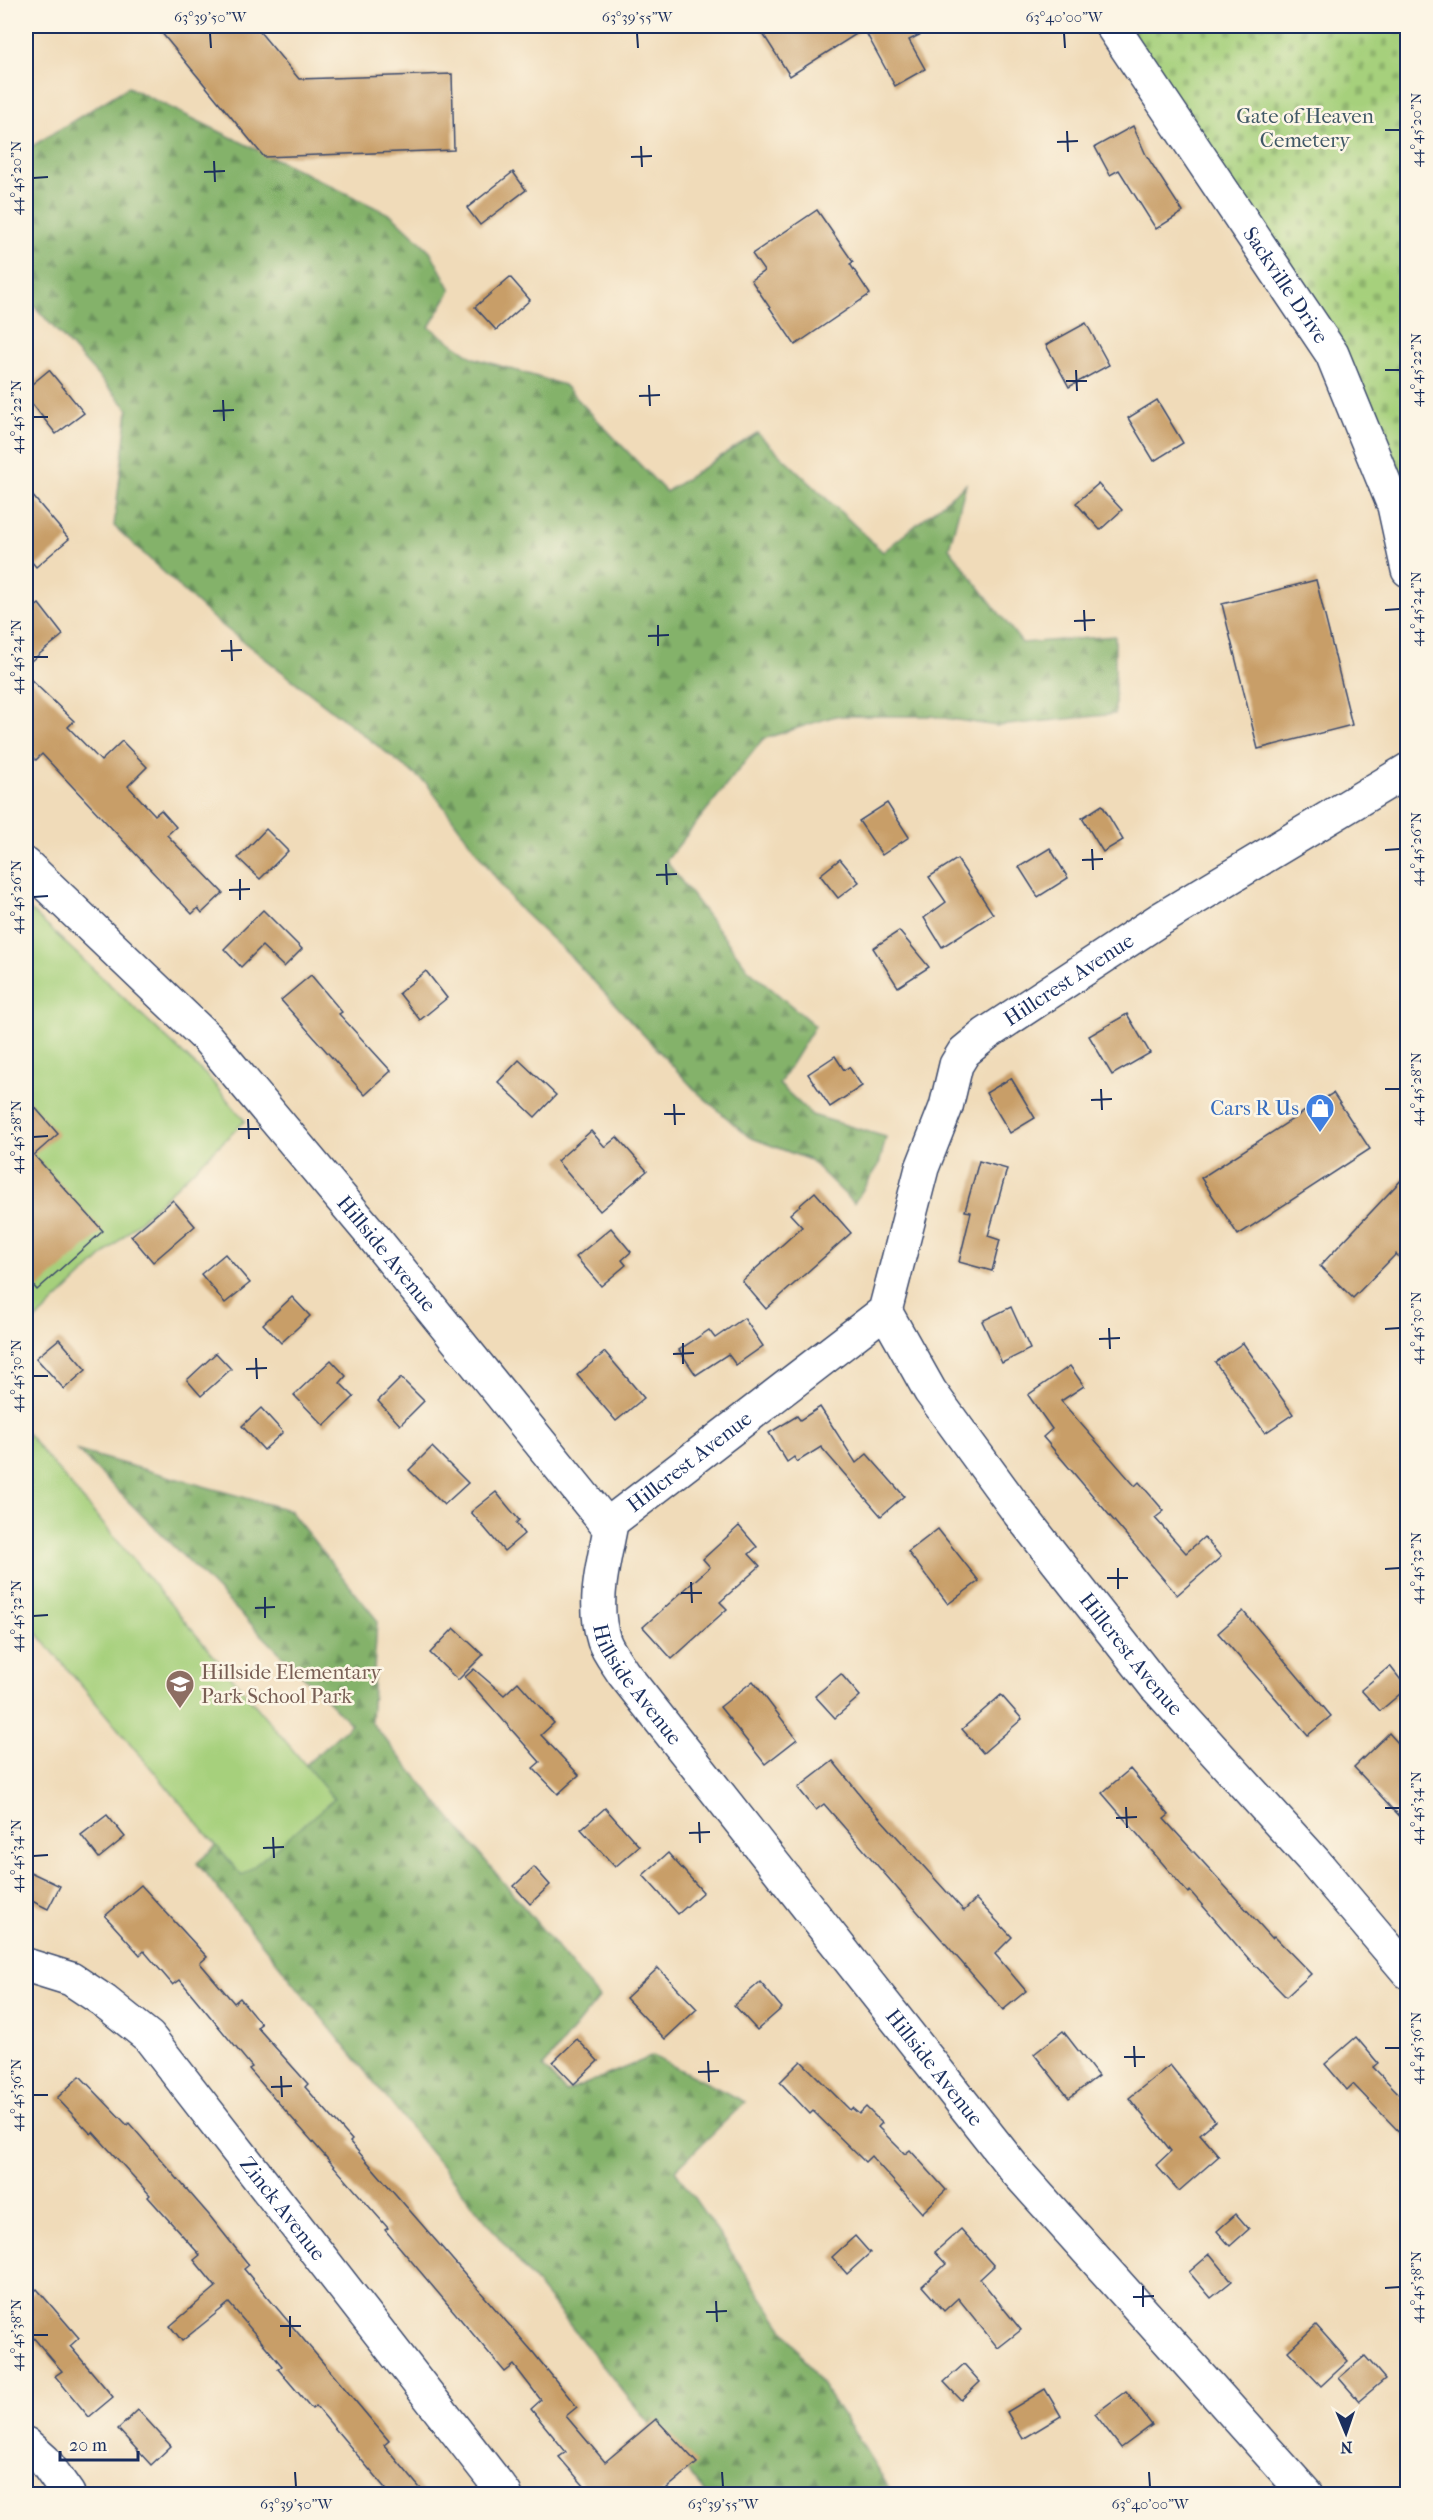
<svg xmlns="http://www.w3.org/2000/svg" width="1433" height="2520" font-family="'IM FELL French Canon',serif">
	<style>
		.forest { fill: url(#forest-firs); stroke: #507064; stroke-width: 1.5 }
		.cemetery { fill: url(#cemetery-stones); stroke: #60806c; stroke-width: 1.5 }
		.park { fill: #a6d07b; stroke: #60806c; stroke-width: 1.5 }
		.building { fill: #c89e68 }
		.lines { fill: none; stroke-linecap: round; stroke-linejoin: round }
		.minor-casing { stroke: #3b496c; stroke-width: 36 }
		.major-casing { stroke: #3b496c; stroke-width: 36 }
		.minor { stroke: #fff; stroke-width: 33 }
		.major { stroke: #fff; stroke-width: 33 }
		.ticks { fill: none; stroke: #1b2f5e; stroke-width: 2 }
		.labels { text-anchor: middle; stroke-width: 5; stroke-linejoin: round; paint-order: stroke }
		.park-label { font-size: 21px; fill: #3e5765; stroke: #fcf5e5 }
		.street-label { font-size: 21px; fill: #1b2f5e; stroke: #fcf5e5 }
		.shop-label { font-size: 21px; fill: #366cbe; stroke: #fcf5e5; text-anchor: end }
		.education-label { font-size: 21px; fill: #785e54; stroke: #fcf5e5; text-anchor: start }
		.neatline { fill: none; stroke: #1b2f5e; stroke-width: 2 }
		.ticks-label { font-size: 15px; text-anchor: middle; fill: #1b2f5e }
	</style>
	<defs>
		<pattern id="forest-firs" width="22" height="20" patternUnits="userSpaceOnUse" patternTransform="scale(1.5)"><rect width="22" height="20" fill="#84b26b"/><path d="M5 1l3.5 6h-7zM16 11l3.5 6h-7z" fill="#6b915b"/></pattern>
		<pattern id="cemetery-stones" width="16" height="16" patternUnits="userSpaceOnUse" patternTransform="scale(1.5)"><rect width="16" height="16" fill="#a6d07b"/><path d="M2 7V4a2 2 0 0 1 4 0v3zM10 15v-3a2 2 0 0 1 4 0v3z" fill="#8eb36d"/></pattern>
	</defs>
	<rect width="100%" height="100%" fill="#fcf5e5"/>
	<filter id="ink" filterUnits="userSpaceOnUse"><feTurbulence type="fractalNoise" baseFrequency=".0167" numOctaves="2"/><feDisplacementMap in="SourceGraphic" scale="12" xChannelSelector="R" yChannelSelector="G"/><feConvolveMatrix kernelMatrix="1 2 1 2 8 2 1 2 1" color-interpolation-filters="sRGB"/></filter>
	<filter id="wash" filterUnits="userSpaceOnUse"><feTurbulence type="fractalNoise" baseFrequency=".008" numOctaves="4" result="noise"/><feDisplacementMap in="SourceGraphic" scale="24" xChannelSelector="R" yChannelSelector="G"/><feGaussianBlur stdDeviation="1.35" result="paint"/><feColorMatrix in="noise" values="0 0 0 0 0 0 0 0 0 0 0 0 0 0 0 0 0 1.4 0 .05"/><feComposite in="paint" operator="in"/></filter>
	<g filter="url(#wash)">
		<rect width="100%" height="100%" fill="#f0dbb9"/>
		<g class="forest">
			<path d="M128 87 393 216 430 251 451 290 429 327 474 358 564 385 666 492 757 433 883 552 966 484 949 548 1022 643 1115 636V714L997 726 931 716H835L763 739 666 861 748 969 815 1026 779 1084 812 1115 886 1137 879 1165 854 1203 810 1160 749 1137 696 1091 571 957 516 905 427 784 214 619 114 526 128 409 26 297V150Z"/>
			<path d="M78 1451 289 1510 377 1620 371 1722 599 1998 543 2067 566 2092 653 2056 745 2102 675 2170 856 2435 893 2494H706L197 1863 351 1724Z"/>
		</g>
		<path class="cemetery" d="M1112 26H1407V570L1332 354Z"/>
		<g class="park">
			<path d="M26 906 209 1078 245 1121 26 1329Z"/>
			<path d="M26 1432 334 1799 242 1876 26 1620Z"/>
		</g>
		<g id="blocks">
			<g class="building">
				<path d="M156 26H255L299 79 452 74 454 150 264 157Z"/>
				<path d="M758 26H938L909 40 925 69 895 86 864 29 790 76Z"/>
				<path d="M1133 126 1146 155 1183 212 1156 229 1119 170 1110 175 1095 147Z"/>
				<path d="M513 172 526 190 480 225 467 208Z"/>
				<path d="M817 210 853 262 850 264 870 294 795 345 751 280 764 271 752 254Z"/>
				<path d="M510 277 530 300 496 330 475 307Z"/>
				<path d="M1086 323 1109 365 1069 387 1046 345Z"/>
				<path d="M49 370 84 413 56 434 26 396V389Z"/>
				<path d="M1157 400 1183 443 1154 461 1128 418Z"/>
				<path d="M1098 484 1122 510 1100 530 1076 503Z"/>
				<path d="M26 488 69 539 36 567 26 555Z"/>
				<path d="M1316 580 1352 725 1258 749 1222 604Z"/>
				<path d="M39 604 63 635 26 665V614Z"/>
				<path d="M26 675 74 721 68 727 101 761 122 741 147 767 128 786 155 815 161 810 176 827 167 835 223 893 202 913 198 908 192 914 42 754 36 760 26 751Z"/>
				<path d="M887 803 909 837 882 855 859 821Z"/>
				<path d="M1102 805 1123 840 1103 852 1082 818Z"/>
				<path d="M266 829 288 851 260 879 238 858Z"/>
				<path d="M1050 848 1068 878 1038 897 1019 867Z"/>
				<path d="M840 859 859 882 838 898 820 875Z"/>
				<path d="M957 859 993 914 942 947 924 918 946 902 929 877Z"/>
				<path d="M263 910 302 949 284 967 262 946 241 967 224 949Z"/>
				<path d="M899 931 929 967 898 987 873 948Z"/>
				<path d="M426 971 447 998 420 1020 399 993Z"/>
				<path d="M311 975 342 1012 339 1014 391 1071 365 1095 281 1000Z"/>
				<path d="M1127 1014 1150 1053 1112 1075 1089 1036Z"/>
				<path d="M835 1056 844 1070 849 1067 862 1086 830 1107 808 1074Z"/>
				<path d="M519 1060 556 1095 535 1117 498 1082Z"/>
				<path d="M1011 1078 1035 1118 1010 1133 986 1093Z"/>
				<path d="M1333 1093 1370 1149 1238 1235 1201 1178Z"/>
				<path d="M26 1097 58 1134 34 1155 103 1231 37 1290 26 1277Z"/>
				<path d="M591 1131 605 1147 617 1137 647 1171 600 1211 557 1161Z"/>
				<path d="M979 1161 1007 1169 988 1236 1000 1240 992 1271 959 1262 971 1212 965 1211Z"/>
				<path d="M1407 1174V1265L1396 1254 1353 1298 1320 1266Z"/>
				<path d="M815 1192 851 1233 766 1309 742 1281 802 1227 790 1214Z"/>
				<path d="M173 1200 195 1226 153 1262 131 1236Z"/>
				<path d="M611 1228 631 1252 622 1260 626 1265 601 1286 576 1257Z"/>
				<path d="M225 1254 250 1283 225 1303 201 1274Z"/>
				<path d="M292 1297 310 1316 281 1343 263 1324Z"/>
				<path d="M1011 1307 1030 1349 1002 1363 982 1321Z"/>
				<path d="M744 1318 763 1346 736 1365 728 1354 696 1375 679 1350 709 1330 715 1338Z"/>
				<path d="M59 1339 86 1370 64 1389 36 1358Z"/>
				<path d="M1243 1343 1293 1414 1265 1433 1215 1362Z"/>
				<path d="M605 1352 644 1398 616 1421 577 1375Z"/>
				<path d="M216 1353 231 1369 201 1396 187 1380Z"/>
				<path d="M331 1360 346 1376 340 1383 354 1397 324 1426 294 1395Z"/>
				<path d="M1070 1366 1084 1386 1061 1401 1135 1486 1139 1482 1164 1511 1155 1518 1186 1553 1204 1537 1221 1557 1177 1595 1043 1437 1052 1429 1028 1395Z"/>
				<path d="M401 1378 424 1401 400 1425 378 1401Z"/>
				<path d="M820 1407 856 1463 867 1454 904 1496 881 1516 821 1447 797 1462 794 1457 787 1462 769 1433 797 1416 800 1420Z"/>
				<path d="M261 1408 283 1432 264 1450 242 1426Z"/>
				<path d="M432 1447 468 1483 444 1505 409 1470Z"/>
				<path d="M496 1492 519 1520 516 1523 524 1534 504 1551 471 1512Z"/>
				<path d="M739 1526 757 1547 749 1554 760 1566 720 1602 727 1609 672 1659 643 1627 710 1567 703 1559Z"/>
				<path d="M938 1529 979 1581 948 1604 908 1552Z"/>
				<path d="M1243 1611 1331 1716 1308 1735 1218 1633Z"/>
				<path d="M454 1628 483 1655 458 1680 430 1653Z"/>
				<path d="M1390 1666 1407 1688 1380 1711 1361 1690Z"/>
				<path d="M474 1669 504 1695 518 1682 554 1723 541 1735 579 1775 558 1794 533 1768 540 1762 465 1677Z"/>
				<path d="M841 1674 860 1696 835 1718 815 1696Z"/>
				<path d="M753 1681 797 1739 765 1764 720 1707Z"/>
				<path d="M1001 1695 1022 1719 983 1753 962 1729Z"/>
				<path d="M1389 1733 1407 1753V1824L1354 1767Z"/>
				<path d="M833 1761 869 1806 964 1911 976 1899 1012 1937 995 1954 1026 1991 1003 2010 824 1804 816 1810 798 1788Z"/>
				<path d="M1130 1769 1169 1815 1164 1819 1272 1938 1274 1936 1311 1974 1286 1997 1248 1958 1190 1891 1188 1893 1102 1793Z"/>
				<path d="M605 1808 639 1846 615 1867 581 1829Z"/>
				<path d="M107 1815 125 1837 99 1858 81 1835Z"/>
				<path d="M668 1853 703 1892 678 1914 643 1875Z"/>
				<path d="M534 1867 550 1885 530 1904 514 1886Z"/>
				<path d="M26 1870 60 1886 48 1909 26 1898Z"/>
				<path d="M141 1885 207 1957 200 1963 234 2003 240 1998 261 2024 257 2027 308 2084 305 2087 352 2140 350 2142 532 2351 577 2407 566 2416 605 2462 656 2419 697 2463 660 2494H591L559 2457 566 2452 531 2409 541 2400 514 2365 505 2372 385 2230 388 2228 249 2069 252 2067 180 1980 173 1985 144 1951 140 1955 105 1916Z"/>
				<path d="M658 1968 697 2009 665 2039 626 1998Z"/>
				<path d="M760 1982 782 2008 757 2030 734 2005Z"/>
				<path d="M1063 2031 1098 2076 1069 2098 1034 2054Z"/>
				<path d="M1356 2037 1378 2063 1373 2067 1407 2102V2140L1353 2084 1347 2090 1325 2064Z"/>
				<path d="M577 2039 598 2061 574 2084 553 2062Z"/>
				<path d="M801 2061 850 2110 852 2108 859 2114 866 2107 882 2123 878 2127 905 2154 910 2150 946 2190 922 2213 871 2156 865 2162 813 2111 810 2114 780 2082Z"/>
				<path d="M1170 2065 1215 2121 1200 2134 1219 2156 1179 2191 1156 2165 1171 2151 1129 2098Z"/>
				<path d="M80 2076 127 2125 129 2123 209 2215 249 2265 244 2269 389 2441 384 2445 425 2494H390L316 2406 312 2409 278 2369 282 2366 229 2303 182 2341 170 2326 216 2287 194 2260 200 2255 148 2197 150 2195 93 2132 91 2134 57 2098Z"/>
				<path d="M1236 2214 1249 2229 1230 2246 1217 2231Z"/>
				<path d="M961 2229 994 2266 980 2279 1021 2330 998 2348 958 2298 944 2311 922 2286 946 2264 935 2252Z"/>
				<path d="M855 2236 870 2253 847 2274 832 2257Z"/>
				<path d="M1210 2254 1232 2281 1211 2298 1189 2272Z"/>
				<path d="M37 2289 79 2338 70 2346 113 2397 89 2417 55 2376 62 2371 26 2329V2299Z"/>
				<path d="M1316 2325 1348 2361 1321 2386 1288 2351Z"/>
				<path d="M1365 2356 1385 2379 1359 2401 1339 2378Z"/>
				<path d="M964 2364 980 2382 961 2400 944 2382Z"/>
				<path d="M1045 2389 1061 2416 1023 2439 1007 2412Z"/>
				<path d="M1126 2391 1152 2425 1121 2448 1095 2414Z"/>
				<path d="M138 2410 171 2446 151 2465 118 2429Z"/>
			</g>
		</g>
	</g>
	<g filter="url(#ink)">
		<use href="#blocks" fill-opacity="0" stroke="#3b496c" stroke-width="1.5"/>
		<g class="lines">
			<g class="minor-casing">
				<g id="minor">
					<path id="s1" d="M26 865 207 1038 367 1229 610 1529C603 1566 592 1603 604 1641 608 1652 617 1663 623 1673L1017 2172 1306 2494"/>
					<path id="s2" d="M885 1311 930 1391 1019 1513 1156 1687 1315 1862 1408 1972"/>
					<path id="s3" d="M607 1525 885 1311 922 1168 946 1107 956 1065 964 1052 986 1034 1159 920 1408 770"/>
					<path id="s4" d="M26 1965 71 1979 104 2001 149 2037 505 2494"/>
					<path d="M26 2444 44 2460 68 2494"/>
				</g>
			</g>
			<g class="major-casing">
				<g id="major">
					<path id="s5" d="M1112 26 1332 354 1394 506 1408 570"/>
				</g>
			</g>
			<use href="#minor" class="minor"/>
			<use href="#major" class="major"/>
		</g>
	</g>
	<path class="ticks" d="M210 33 211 48M637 33 638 48M1064 33 1065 48M1385 130H1400M1067 131 1068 152M1057 142 1078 141M641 146 642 167M631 157 652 156M214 161 215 182M204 172 225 171M33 178 48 177M1076 370 1077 391M1385 370H1400M1066 381H1087M649 385 650 406M639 396 660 395M223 400 224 421M213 411 234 410M33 417H48M1084 610 1085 631M1385 610 1400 609M1074 621 1095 620M658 625V646M648 636 669 635M231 640 232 661M221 651 242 650M33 657H48M1092 849 1093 870M1385 850 1400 849M1082 860 1103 859M666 864 667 885M656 875 677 874M240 879V900M229 890 250 889M33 897 48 896M1101 1089 1102 1110M1385 1089H1400M1091 1100 1112 1099M674 1104 675 1125M664 1114H685M248 1119 249 1139M238 1129H259M33 1137 48 1136M1109 1328 1110 1349M1385 1329 1400 1328M1099 1339 1120 1338M683 1343V1364M673 1354 694 1353M256 1358 257 1379M246 1369 267 1368M33 1376H48M1118 1568V1589M1385 1569 1400 1568M1107 1578H1128M691 1582 692 1603M681 1593H702M265 1597V1618M255 1608 275 1607M33 1616 48 1615M1126 1807 1127 1828M1385 1808H1400M1116 1818 1137 1817M699 1822 700 1843M689 1833 710 1832M273 1837 274 1858M263 1848 284 1847M33 1856 48 1855M1134 2046 1135 2067M1385 2048H1400M1124 2057H1145M708 2061 709 2082M698 2072 719 2071M281 2076 282 2097M271 2087 292 2086M33 2095H48M1143 2286V2307M1385 2288 1400 2287M1133 2297 1154 2296M716 2301 717 2322M706 2312 727 2311M290 2316V2337M280 2326H301M33 2335H48M295 2472 296 2487M722 2472 723 2487M1149 2472 1150 2487"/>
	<defs>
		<g id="shop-pin" transform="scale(1.5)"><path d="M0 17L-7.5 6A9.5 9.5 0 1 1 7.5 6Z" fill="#3f7fe0" stroke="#fcf5e5"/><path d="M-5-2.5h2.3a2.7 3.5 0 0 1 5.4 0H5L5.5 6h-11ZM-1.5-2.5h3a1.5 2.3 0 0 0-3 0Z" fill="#fff"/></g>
		<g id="school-pin" transform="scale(1.5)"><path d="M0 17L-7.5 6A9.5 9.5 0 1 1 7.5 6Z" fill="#8d6e63" stroke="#fcf5e5"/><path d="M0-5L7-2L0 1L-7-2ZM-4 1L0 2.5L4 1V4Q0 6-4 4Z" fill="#fff"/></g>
	</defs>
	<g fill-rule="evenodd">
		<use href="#shop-pin" x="1320" y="1108"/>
		<use href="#school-pin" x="180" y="1684"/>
	</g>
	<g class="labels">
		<g class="park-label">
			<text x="1305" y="123">Gate of Heaven<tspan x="1305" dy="24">Cemetery</tspan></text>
		</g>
		<g class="street-label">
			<text dy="7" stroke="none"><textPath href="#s5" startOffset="312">Sackville Drive</textPath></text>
			<text dy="7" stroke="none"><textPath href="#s3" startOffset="750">Hillcrest Avenue</textPath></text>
			<text dy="7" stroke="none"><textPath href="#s1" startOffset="531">Hillside Avenue</textPath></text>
			<text dy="7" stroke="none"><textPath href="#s3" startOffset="104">Hillcrest Avenue</textPath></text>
			<text dy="7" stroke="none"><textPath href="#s2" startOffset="423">Hillcrest Avenue</textPath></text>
			<text dy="7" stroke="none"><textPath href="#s1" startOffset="1053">Hillside Avenue</textPath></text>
			<text dy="7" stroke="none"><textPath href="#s1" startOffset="1539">Hillside Avenue</textPath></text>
			<text dy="7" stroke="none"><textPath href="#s4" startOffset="362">Zinck Avenue</textPath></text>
		</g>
		<g class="shop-label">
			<text x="1299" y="1115">Cars R Us</text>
		</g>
		<g class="education-label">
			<text x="201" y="1679">Hillside Elementary<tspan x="201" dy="24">Park School Park</tspan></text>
		</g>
	</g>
	<rect width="1433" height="2520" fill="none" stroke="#fcf5e5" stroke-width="66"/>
	<g transform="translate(1346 2433) rotate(178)" stroke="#fcf5e5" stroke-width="4.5" paint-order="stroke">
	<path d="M0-4.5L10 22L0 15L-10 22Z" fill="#1b2f5e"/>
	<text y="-9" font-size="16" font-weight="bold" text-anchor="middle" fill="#1b2f5e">N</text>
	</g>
	<path d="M60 2451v9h78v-9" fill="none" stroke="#1b2f5e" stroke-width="3"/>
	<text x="69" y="2451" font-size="18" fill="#1b2f5e" stroke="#fcf5e5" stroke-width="4.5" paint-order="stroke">20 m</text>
	<rect x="33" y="33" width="1367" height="2454" class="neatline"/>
	<g class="ticks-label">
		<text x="210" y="22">63°39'50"W</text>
		<text x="637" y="22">63°39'55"W</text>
		<text x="1064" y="22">63°40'00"W</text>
		<text transform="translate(1416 130) rotate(-90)" y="5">44°45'20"N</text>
		<text transform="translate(16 178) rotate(-90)" y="5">44°45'20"N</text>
		<text transform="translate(1416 370) rotate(-90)" y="5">44°45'22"N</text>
		<text transform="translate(16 417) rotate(-90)" y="5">44°45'22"N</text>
		<text transform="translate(1416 609) rotate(-90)" y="5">44°45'24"N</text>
		<text transform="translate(16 657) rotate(-90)" y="5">44°45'24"N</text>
		<text transform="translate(1416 849) rotate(-90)" y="5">44°45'26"N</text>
		<text transform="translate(16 897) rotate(-90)" y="5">44°45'26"N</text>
		<text transform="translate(1416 1089) rotate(-90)" y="5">44°45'28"N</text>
		<text transform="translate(16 1137) rotate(-90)" y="5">44°45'28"N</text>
		<text transform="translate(1416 1328) rotate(-90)" y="5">44°45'30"N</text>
		<text transform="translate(16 1376) rotate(-90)" y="5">44°45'30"N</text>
		<text transform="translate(1416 1568) rotate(-90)" y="5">44°45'32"N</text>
		<text transform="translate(16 1616) rotate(-90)" y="5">44°45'32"N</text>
		<text transform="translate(1416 1808) rotate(-90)" y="5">44°45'34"N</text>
		<text transform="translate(16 1856) rotate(-90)" y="5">44°45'34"N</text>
		<text transform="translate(1416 2048) rotate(-90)" y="5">44°45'36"N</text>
		<text transform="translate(16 2095) rotate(-90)" y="5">44°45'36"N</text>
		<text transform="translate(1416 2287) rotate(-90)" y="5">44°45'38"N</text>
		<text transform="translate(16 2335) rotate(-90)" y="5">44°45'38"N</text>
		<text x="296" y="2509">63°39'50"W</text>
		<text x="723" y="2509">63°39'55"W</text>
		<text x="1150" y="2509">63°40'00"W</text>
	</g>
</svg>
